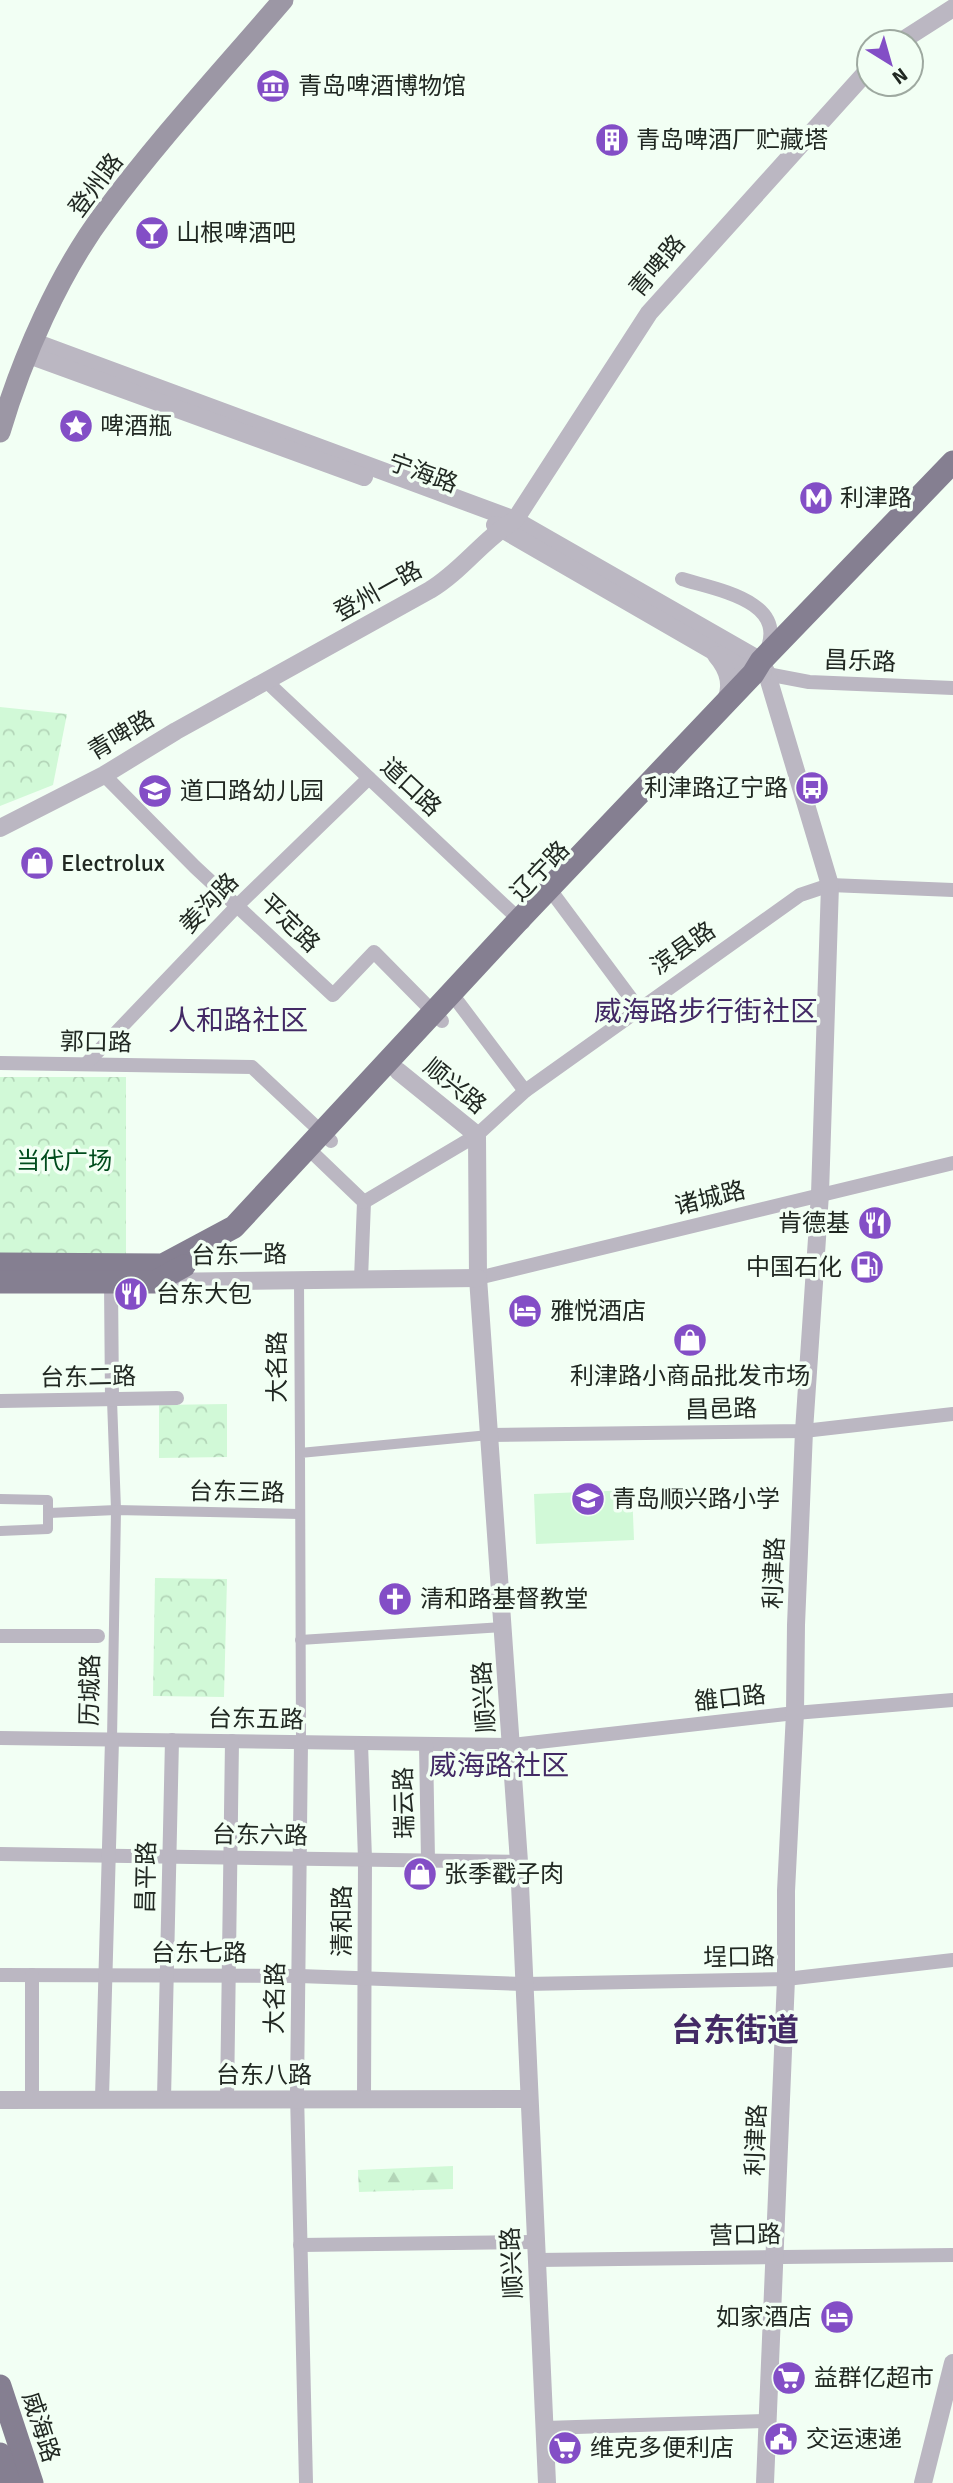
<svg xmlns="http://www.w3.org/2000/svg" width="953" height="2483" font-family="Signika,'Noto Sans SC',sans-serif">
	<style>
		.forest { fill: url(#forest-firs) }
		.park { fill: url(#park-crowns) }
		.garden { fill: #d1f9d7 }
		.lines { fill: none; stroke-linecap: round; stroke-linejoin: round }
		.pedestrian { stroke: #bbb7c2; stroke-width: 10 }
		.minor { stroke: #bbb7c2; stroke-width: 14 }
		.tertiary { stroke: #bbb7c2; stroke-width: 18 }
		.secondary { stroke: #9c97a5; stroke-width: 21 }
		.primary { stroke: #857f91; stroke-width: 23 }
		.labels { text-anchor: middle; stroke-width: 7; stroke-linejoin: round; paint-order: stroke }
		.poi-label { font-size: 24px; fill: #212822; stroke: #f2fff4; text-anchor: start }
		.street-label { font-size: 24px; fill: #212822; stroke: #f2fff4 }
		.park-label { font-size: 24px; fill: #004c1d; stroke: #f2fff4 }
		.quarter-label { font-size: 28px; fill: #432a65; stroke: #f2fff4 }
		.district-label { font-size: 32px; font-weight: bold; fill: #432a65; stroke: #f2fff4 }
	</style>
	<defs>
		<pattern id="forest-firs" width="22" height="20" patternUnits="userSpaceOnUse" patternTransform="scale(1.75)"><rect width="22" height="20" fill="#d1f9d7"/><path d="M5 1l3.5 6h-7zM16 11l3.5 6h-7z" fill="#b3d5b8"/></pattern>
		<pattern id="park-crowns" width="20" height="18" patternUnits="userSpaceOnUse" patternTransform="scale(1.75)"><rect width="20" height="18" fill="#d1f9d7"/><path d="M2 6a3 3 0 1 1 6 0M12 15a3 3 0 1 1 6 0" fill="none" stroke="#b3d5b8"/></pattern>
	</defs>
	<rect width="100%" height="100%" fill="#f2fff4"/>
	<path class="forest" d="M453 2166V2189L359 2192 358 2170Z"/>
	<g class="park">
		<path d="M0 707 67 714 53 785 0 806Z"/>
		<path d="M0 1077H126V1259L0 1256Z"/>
		<path d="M227 1404V1457L159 1458V1405Z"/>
		<path d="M155 1578 227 1579 224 1697 153 1696Z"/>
	</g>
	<path class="garden" d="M632 1490 634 1540 536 1544 534 1494Z"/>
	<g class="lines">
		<g class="pedestrian">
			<path d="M299 1281 300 1453"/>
			<path d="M112 1400 116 1510 112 1740"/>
			<path d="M0 1499 48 1500V1529L0 1531"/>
			<path d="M49 1513 116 1510 300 1514"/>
			<path d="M300 1640 503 1627"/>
			<path d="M301 1742 300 1453 489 1435"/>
		</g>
		<g class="minor">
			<path d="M682 579C717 590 791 601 765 654"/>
			<path d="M767 674 809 682 953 688"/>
			<path d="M267 682 523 923"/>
			<path d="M104 775 195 867 333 995 374 952 442 1021"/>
			<path d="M554 895 638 1008"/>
			<path d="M458 1002 525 1091"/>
			<path d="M0 1063 252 1067 331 1141"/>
			<path d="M86 1064 238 905 369 778"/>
			<path d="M316 1156 364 1202 361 1279"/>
			<path d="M364 1202 477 1135 525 1091 800 895 830 885 953 890"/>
			<path d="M478 1278 953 1163"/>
			<path d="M111 1282 112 1400"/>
			<path d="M0 1401 177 1398"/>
			<path d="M489 1435 804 1431 953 1414"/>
			<path d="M0 1636H98"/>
			<path d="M0 1738 512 1745 795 1713 953 1700"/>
			<path d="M301 1742 297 2093 306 2483"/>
			<path d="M361 1743 365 1859 364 2100"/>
			<path d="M426 1744 428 1860"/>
			<path d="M0 1854 519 1862"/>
			<path d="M0 1975 299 1976 525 1984 786 1979 953 1960"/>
			<path d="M32 1975V2100"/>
			<path d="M102 2098 112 1740"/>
			<path d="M164 2099 172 1740"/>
			<path d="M227 2099 232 1741"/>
			<path d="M300 2245 536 2242"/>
			<path d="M537 2260 953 2255"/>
			<path d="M545 2428 767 2421"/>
		</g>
		<g class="tertiary">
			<path d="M900 42 953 8"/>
			<path d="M34 342 515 520 761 661 767 674 830 885 820 1194 804 1431 796 1625 795 1713 786 1891V1979L765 2483"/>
			<path d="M29 355 364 477"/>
			<path d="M495 525 753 674H763"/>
			<path d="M716 655C729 670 734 688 723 705"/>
			<path d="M0 828 104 775 176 731 430 590C462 571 483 539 515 520L649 313 869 69"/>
			<path d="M398 1071 477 1135 478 1278 519 1862 547 2483"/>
			<path d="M155 1282 478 1278"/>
			<path d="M0 2100 529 2099"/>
			<path d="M923 2483 953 2363"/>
		</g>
		<path class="secondary" d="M0 432C22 358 59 273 105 212 160 138 223 70 283 0"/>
		<g class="primary">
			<path d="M0 1264 163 1265 234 1227 519 920 753 674 761 661 953 462"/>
			<path d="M0 1282H155L184 1266"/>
			<path d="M0 2386 32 2483"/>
			<path d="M0 2454 9 2483"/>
		</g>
	</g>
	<defs>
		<g id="museum-disc" transform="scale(1.75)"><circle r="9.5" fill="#834ec6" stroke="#f2fff4"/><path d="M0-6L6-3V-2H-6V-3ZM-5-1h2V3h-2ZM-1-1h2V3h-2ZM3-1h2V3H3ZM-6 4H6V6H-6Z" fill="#fff"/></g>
		<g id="building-disc" transform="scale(1.75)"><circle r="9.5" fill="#834ec6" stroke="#f2fff4"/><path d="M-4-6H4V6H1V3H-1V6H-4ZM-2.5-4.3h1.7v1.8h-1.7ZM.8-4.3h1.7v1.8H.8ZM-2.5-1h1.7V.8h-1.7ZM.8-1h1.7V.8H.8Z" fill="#fff"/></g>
		<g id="bar-disc" transform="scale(1.75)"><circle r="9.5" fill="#834ec6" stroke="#f2fff4"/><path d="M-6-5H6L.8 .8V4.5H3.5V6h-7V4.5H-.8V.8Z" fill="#fff"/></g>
		<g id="sight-disc" transform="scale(1.75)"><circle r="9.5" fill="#834ec6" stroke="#f2fff4"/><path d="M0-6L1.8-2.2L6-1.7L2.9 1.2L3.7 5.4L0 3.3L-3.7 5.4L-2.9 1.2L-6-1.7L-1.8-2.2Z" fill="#fff"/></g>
		<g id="metro-disc" transform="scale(1.75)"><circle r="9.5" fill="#834ec6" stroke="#f2fff4"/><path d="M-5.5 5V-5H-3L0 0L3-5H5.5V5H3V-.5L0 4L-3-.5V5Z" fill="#fff"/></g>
		<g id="bus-disc" transform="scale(1.75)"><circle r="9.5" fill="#834ec6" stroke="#f2fff4"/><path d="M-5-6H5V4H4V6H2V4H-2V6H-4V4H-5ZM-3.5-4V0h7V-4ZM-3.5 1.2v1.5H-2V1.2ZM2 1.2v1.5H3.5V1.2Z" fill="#fff"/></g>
		<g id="school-disc" transform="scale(1.75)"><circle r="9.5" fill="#834ec6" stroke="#f2fff4"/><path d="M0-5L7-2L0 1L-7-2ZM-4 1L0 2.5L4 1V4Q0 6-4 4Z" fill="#fff"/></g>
		<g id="shop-disc" transform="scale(1.75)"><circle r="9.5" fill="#834ec6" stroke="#f2fff4"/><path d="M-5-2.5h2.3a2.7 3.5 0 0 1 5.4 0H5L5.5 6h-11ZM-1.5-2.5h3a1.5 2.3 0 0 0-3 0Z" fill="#fff"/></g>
		<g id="restaurant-disc" transform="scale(1.75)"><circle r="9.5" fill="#834ec6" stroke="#f2fff4"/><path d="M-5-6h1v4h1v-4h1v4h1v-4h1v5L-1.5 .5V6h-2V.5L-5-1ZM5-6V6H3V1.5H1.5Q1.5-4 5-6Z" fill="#fff"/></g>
		<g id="fuel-disc" transform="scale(1.75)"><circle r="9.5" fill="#834ec6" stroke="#f2fff4"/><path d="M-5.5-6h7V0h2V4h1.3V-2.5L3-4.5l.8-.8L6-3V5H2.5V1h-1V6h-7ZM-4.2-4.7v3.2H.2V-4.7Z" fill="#fff"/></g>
		<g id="hotel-disc" transform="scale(1.75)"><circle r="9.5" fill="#834ec6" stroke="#f2fff4"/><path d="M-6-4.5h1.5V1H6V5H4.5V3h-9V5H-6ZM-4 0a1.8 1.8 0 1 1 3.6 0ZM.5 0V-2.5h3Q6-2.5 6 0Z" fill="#fff"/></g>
		<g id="church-disc" transform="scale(1.75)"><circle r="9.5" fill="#834ec6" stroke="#f2fff4"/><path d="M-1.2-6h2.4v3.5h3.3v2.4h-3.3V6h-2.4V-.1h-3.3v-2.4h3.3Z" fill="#fff"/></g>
		<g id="supermarket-disc" transform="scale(1.75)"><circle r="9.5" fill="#834ec6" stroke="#f2fff4"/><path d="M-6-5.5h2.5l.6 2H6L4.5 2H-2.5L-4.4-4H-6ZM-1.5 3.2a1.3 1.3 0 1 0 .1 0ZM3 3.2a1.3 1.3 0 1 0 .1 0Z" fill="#fff"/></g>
		<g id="civic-disc" transform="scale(1.75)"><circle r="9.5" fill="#834ec6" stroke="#f2fff4"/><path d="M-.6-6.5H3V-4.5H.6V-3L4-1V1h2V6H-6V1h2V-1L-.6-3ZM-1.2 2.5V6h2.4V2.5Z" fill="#fff"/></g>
	</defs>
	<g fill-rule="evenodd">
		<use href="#museum-disc" x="273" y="86"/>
		<use href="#building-disc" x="612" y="140"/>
		<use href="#bar-disc" x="152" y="233"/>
		<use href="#sight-disc" x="76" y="426"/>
		<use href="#metro-disc" x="816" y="498"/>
		<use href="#bus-disc" x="812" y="788"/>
		<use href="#school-disc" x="155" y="791"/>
		<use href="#shop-disc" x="37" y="863"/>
		<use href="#restaurant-disc" x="875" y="1223"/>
		<use href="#fuel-disc" x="867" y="1267"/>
		<use href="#restaurant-disc" x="131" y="1294"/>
		<use href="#hotel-disc" x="525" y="1311"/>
		<use href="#shop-disc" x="690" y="1340"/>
		<use href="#school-disc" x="588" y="1499"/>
		<use href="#church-disc" x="395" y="1599"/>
		<use href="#shop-disc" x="420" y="1874"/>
		<use href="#hotel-disc" x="837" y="2317"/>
		<use href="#supermarket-disc" x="789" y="2378"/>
		<use href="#civic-disc" x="781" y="2439"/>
		<use href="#supermarket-disc" x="565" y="2448"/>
	</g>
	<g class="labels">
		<g class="poi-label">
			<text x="298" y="94">青岛啤酒博物馆</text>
			<text x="636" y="148">青岛啤酒厂贮藏塔</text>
			<text x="176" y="241">山根啤酒吧</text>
			<text x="100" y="434">啤酒瓶</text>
			<text x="840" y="506">利津路</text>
			<text x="788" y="796" text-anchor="end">利津路辽宁路</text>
			<text x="180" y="799">道口路幼儿园</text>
			<text x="61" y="871">Electrolux</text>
			<text x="850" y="1231" text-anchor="end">肯德基</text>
			<text x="842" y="1275" text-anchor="end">中国石化</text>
			<text x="156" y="1302">台东大包</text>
			<text x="550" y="1319">雅悦酒店</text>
			<text x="690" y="1384" text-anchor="middle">利津路小商品批发市场</text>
			<text x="612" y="1507">青岛顺兴路小学</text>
			<text x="420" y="1607">清和路基督教堂</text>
			<text x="444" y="1882">张季戳子肉</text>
			<text x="812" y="2325" text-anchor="end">如家酒店</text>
			<text x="814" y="2386">益群亿超市</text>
			<text x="806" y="2447">交运速递</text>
			<text x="590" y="2456">维克多便利店</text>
		</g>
		<g class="street-label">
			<text transform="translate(96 185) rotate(-53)" y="8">登州路</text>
			<text transform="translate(657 266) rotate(-50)" y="8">青啤路</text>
			<text transform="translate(423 473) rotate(20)" y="8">宁海路</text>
			<text transform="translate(378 591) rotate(-29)" y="8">登州一路</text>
			<text transform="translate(860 661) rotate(2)" y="8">昌乐路</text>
			<text transform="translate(121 735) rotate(-31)" y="8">青啤路</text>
			<text transform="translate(411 787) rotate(43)" y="8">道口路</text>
			<text transform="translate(540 871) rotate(-46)" y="8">辽宁路</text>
			<text transform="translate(209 903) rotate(-46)" y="8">姜沟路</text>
			<text transform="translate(290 923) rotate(44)" y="8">平定路</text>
			<text transform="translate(683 948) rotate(-35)" y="8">滨县路</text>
			<text transform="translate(96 1042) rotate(1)" y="8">郭口路</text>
			<text transform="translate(455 1086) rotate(39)" y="8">顺兴路</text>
			<text transform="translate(710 1198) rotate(-14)" y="8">诸城路</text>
			<text transform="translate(239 1255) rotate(-1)" y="8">台东一路</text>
			<text transform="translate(277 1367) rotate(-90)" y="8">大名路</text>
			<text transform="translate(88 1377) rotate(-1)" y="8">台东二路</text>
			<text transform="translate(721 1409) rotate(-1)" y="8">昌邑路</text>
			<text transform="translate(237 1492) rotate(1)" y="8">台东三路</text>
			<text transform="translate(774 1573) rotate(-88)" y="8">利津路</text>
			<text transform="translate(90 1690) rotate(-89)" y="8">历城路</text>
			<text transform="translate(484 1697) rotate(-94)" y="8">顺兴路</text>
			<text transform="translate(730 1698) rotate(-6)" y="8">雒口路</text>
			<text transform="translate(256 1719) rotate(1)" y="8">台东五路</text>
			<text transform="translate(404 1803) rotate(-91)" y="8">瑞云路</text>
			<text transform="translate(260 1835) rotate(1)" y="8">台东六路</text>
			<text transform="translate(146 1877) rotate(-89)" y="8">昌平路</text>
			<text transform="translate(342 1921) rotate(-90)" y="8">清和路</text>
			<text x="199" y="1961">台东七路</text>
			<text transform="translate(739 1957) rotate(-1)" y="8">埕口路</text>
			<text transform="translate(275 1998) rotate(-89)" y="8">大名路</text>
			<text x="264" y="2083">台东八路</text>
			<text transform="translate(756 2140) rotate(-88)" y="8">利津路</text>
			<text transform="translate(745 2235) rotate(-1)" y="8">营口路</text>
			<text transform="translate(512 2263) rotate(-93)" y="8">顺兴路</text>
			<text transform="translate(41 2427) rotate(72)" y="8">威海路</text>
		</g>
		<g class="park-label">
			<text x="64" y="1169">当代广场</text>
		</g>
		<g class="quarter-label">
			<text x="706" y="1021">威海路步行街社区</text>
			<text x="238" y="1030">人和路社区</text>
			<text x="499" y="1775">威海路社区</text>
		</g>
		<g class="district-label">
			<text x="735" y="2041">台东街道</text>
		</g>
	</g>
	<g transform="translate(890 63) rotate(143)"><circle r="33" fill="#f2fff4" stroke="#9ea9a0" stroke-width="2"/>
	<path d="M0-5L12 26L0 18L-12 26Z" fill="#834ec6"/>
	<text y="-10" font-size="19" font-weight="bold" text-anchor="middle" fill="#212822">N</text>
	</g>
</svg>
